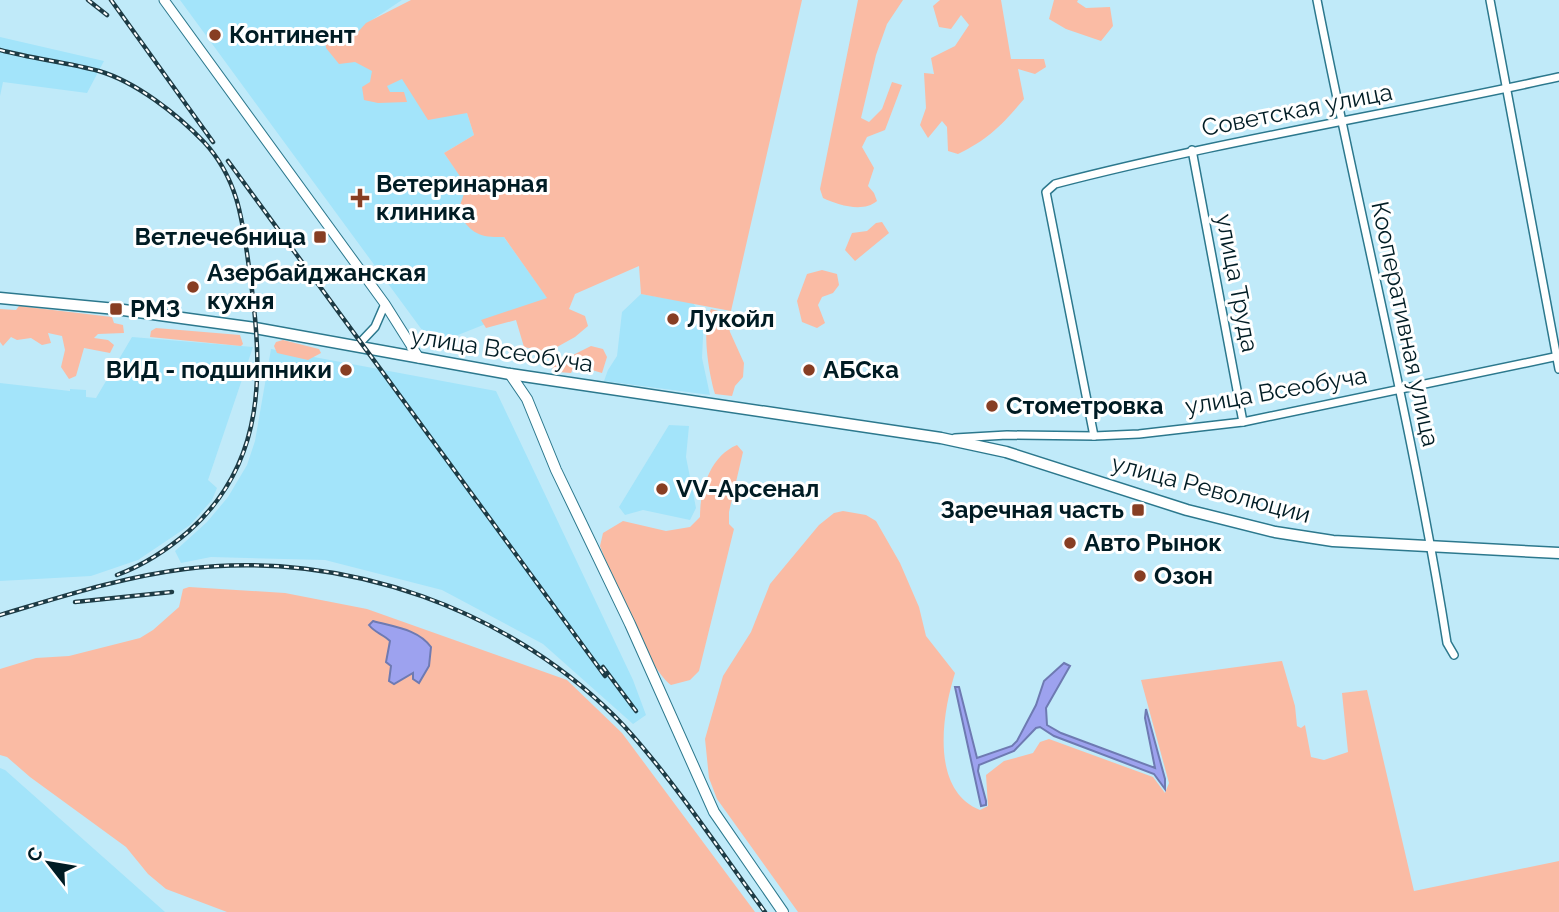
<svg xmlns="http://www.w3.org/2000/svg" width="1559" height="912" font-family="Raleway,sans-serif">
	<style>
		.built { fill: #a3e4fa }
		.green { fill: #fabba4 }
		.water { fill: #9da2ef; stroke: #6e7ab2; stroke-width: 2 }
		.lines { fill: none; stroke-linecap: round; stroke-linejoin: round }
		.minor-casing { stroke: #2c788d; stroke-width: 10 }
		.tertiary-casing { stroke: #2c788d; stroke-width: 11 }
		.secondary-casing { stroke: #2c788d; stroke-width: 12 }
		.primary-casing { stroke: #2c788d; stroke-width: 13 }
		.minor { stroke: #fff; stroke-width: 7 }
		.tertiary { stroke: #fff; stroke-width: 9 }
		.secondary { stroke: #fff; stroke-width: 10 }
		.primary { stroke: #fff; stroke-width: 10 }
		.rail-casing { stroke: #1d3b45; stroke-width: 4.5 }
		.rail { stroke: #fff; stroke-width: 2; stroke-dasharray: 5; stroke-linecap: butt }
		.poi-dot { fill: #873e23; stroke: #fff; stroke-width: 2.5 }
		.labels { text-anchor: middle; stroke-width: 6; stroke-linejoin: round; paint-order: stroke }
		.poi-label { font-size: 24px; font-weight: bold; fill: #001c24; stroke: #fff; text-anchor: start }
		.street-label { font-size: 24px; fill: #001c24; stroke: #fff }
	</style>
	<rect width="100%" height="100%" fill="#c0eaf9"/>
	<g class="built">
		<path d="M180 0H402L366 24 467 113 474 135 444 153 548 299 433 345Z"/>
		<path d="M0 37 104 61 87 93 3 82 0 96Z"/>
		<path d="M641 294 693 303 704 318 702 358 710 395 604 381 608 370 617 356 622 312Z"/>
		<path d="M132 337 253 347 208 480 217 488 212 500 190 525 138 560 91 576 0 581V383L70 391V389L86 390V397L96 398Z"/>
		<path d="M271 349 496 391 633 680 646 715 633 724 543 644 442 590 325 560 211 557 181 563 175 551 207 522 228 497 247 465 255 441Z"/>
		<path d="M669 425 689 426 686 457 696 508 690 520 643 510 625 515 619 507Z"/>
		<path d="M0 768 5 770 165 912H0Z"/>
	</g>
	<g class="green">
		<path d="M411 0H802L731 311 641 294 639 266 575 294 569 309 585 316 588 326 575 337 548 352 524 347 516 320 486 328 481 320 547 298 504 237C480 238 469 233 458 211L465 191 468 188 444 153 474 135 467 113 428 120 402 79 387 86 390 92H404L407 102 378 103 364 100 362 87 370 82 372 71 355 62 339 64 326 48 325 36 332 33H357L366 23Z"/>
		<path d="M858 0H903L887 24 876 55 861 118 869 122 882 109 892 82 902 85 885 130 867 137 862 147 874 168 868 186 874 193 877 201C863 213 838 205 823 198L820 189Z"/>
		<path d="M940 0H1001L1011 59H1044L1046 67 1035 74 1018 69 1024 99C1002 125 989 139 958 154L948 151 947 127 942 121 928 138 920 125 926 108 924 73 934 74 931 58 955 46 969 25 961 15 951 29 939 27 933 6Z"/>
		<path d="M1054 0H1078L1077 2 1086 8 1110 7 1113 26 1101 41 1066 29 1049 19Z"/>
		<path d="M882 222 889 233 855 261 845 250 852 233 867 231 876 223Z"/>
		<path d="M822 270 837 274 839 285 833 293 822 297 818 305 825 323 817 328 802 322 797 301 807 274Z"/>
		<path d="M19 306 112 317 114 323 123 325 124 333 98 334 94 338 108 340 114 345 110 353 84 348 76 376 69 379 61 367 65 350 62 336 48 333 51 343 42 345 31 338 17 340 11 337 3 346 0 342V309L16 310Z"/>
		<path d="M711 309 726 313 730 332 744 363 743 377 735 386 732 396 715 394C709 374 701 328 711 309Z"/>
		<path d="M156 328 240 335 243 344 241 346 150 337 151 331Z"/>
		<path d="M283 340 319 349 321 353 308 360 277 353 274 346 276 342Z"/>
		<path d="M591 346 603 349 607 357 602 373 575 365 571 373 558 372 552 368 557 363Z"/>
		<path d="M737 445 743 452 729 512V524L734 529 699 671 690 680 671 685C646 665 620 591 605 559L600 546 603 533 623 521 666 531 690 527 700 517C700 490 710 456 737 445Z"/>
		<path d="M843 511 866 515 876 521 900 563 919 607 926 636 955 673C942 714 930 790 980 810L988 806 986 775 1004 761 1033 753 1040 742 1049 739 1153 777 1165 793 1169 783 1141 680 1282 661 1295 706 1297 726 1301 728 1305 725 1311 757 1324 760 1348 752 1342 693 1367 690 1414 891 1559 861V912H798L717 799 709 778 705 739 723 676 751 632 770 584 819 525 834 513Z"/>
		<path d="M189 587 285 593 367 609 567 680 622 733 755 912H227L166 889 148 874 126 847 30 777 7 757 0 755V669L36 658 69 656 140 638 153 630 179 607 183 589Z"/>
	</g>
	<g class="water">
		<path d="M373 621C394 627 418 629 431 647L429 666 419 683 413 679V673L394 684 389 681 391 666 386 662 390 641C383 634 375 633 369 625Z"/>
		<path d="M1064 663 1070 666 1046 708 1047 725 1061 733 1155 768 1145 718 1146 709 1165 779V789L1154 774 1054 736 1040 727 1036 728 1014 751 979 765 978 771 986 801V805L981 806 955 687H959L977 758 1012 746 1017 741 1036 705 1044 681Z"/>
	</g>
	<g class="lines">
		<g class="minor-casing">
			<g id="minor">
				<path d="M1317 0C1359 215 1413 427 1447 643L1454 655"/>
				<path d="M1490 0 1559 369"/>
				<path d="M1192 150 1243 422"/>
				<path d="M357 346 375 327 385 304"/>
				<path d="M1094 436 1046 192 1055 184C1221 141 1391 114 1559 77"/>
				<path d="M955 438 1007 435 1094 436 1139 434 1243 422 1559 356"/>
			</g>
		</g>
		<g class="tertiary-casing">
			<path id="tertiary" d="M164 0 385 304 419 358"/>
		</g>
		<g class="secondary-casing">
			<path id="secondary" d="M510 374 527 399 556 470 630 624 714 812 783 912"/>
		</g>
		<g class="primary-casing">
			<path id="primary" d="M0 298 116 309 255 328 510 374 941 438 1006 452 1187 510 1275 532 1333 541 1559 553"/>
		</g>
		<use href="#minor" class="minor"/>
		<use href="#tertiary" class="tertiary"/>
		<use href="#secondary" class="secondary"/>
		<use href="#primary" class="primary"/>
		<g class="rail-casing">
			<g id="rail">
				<path d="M88 0 107 15"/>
				<path d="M111 0 213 142"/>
				<path d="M0 50C33 59 66 62 99 71 136 82 177 114 204 142 240 181 243 225 250 275 263 370 267 462 189 531 167 550 144 565 117 575"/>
				<path d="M228 161 605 676"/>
				<path d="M75 602 172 592"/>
				<path d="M0 615C61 597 122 577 185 569 344 549 514 610 624 726 676 783 719 850 765 912"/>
				<path d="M603 667 636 711"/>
			</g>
		</g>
		<use href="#rail" class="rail"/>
	</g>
	<g class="poi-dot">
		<circle cx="215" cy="35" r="7"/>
		<path d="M356.5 187.5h7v7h7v7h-7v7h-7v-7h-7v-7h7z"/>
		<rect x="313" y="230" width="14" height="14" rx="3.5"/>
		<circle cx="193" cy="287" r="7"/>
		<rect x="109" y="302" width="14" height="14" rx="3.5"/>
		<circle cx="673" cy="319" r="7"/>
		<circle cx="346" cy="370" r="7"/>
		<circle cx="809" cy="370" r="7"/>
		<circle cx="992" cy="406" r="7"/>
		<circle cx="662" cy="489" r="7"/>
		<rect x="1131" y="503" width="14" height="14" rx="3.5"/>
		<circle cx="1070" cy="543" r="7"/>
		<circle cx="1140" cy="576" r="7"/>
	</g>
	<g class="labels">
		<g class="poi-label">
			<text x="229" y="43">Континент</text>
			<text x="376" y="192">Ветеринарная<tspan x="376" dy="28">клиника</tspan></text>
			<text x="306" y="245" text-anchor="end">Ветлечебница</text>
			<text x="207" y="281">Азербайджанская<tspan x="207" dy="28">кухня</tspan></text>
			<text x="130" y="317">РМЗ</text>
			<text x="687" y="327">Лукойл</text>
			<text x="332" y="378" text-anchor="end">ВИД - подшипники</text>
			<text x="823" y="378">АБСка</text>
			<text x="1006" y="414">Стометровка</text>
			<text x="676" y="497">VV-Арсенал</text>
			<text x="1124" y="518" text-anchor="end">Заречная часть</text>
			<text x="1084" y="551">Авто Рынок</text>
			<text x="1154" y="584">Озон</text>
		</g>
		<g class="street-label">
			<text transform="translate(1297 110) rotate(-11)" y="8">Советская улица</text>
			<text transform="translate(1237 283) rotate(79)" y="8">улица Труда</text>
			<text transform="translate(1405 324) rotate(78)" y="8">Кооперативная улица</text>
			<text transform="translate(502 350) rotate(9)" y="8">улица Всеобуча</text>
			<text transform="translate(1276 391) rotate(-10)" y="8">улица Всеобуча</text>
			<text transform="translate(1211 489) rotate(15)" y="8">улица Революции</text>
		</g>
	</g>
	<g transform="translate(49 863) rotate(301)" stroke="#ffffff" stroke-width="5" paint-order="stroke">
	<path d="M0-5L12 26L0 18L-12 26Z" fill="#001c24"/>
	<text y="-10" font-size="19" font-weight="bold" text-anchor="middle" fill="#001c24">С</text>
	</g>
</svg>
